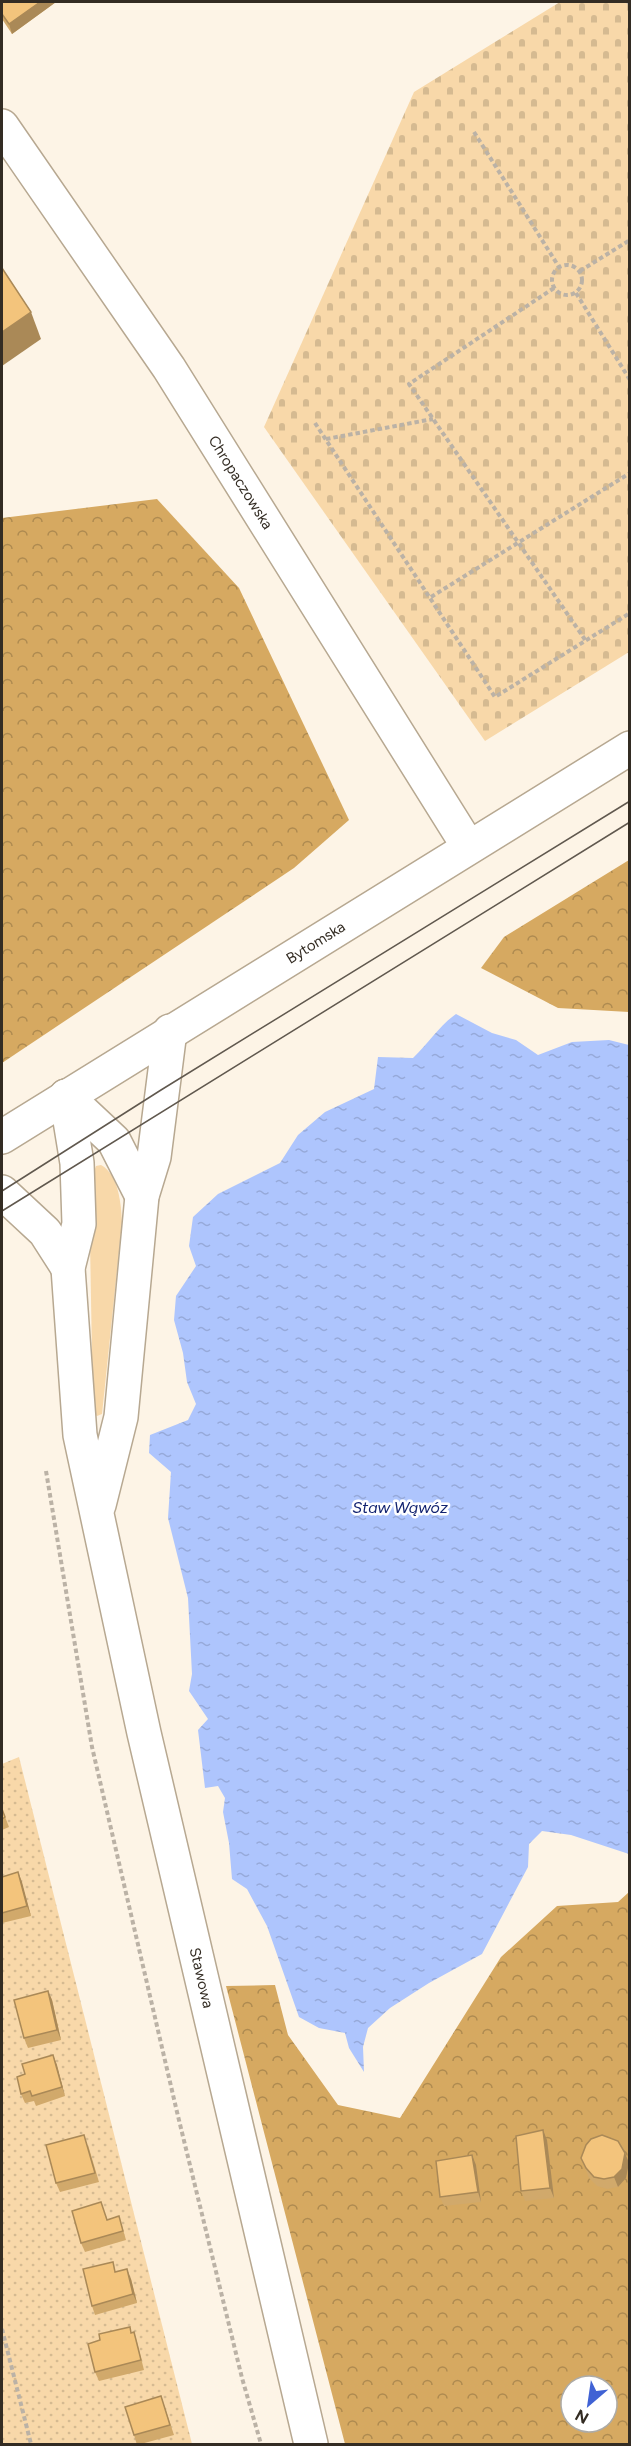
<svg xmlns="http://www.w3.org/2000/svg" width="631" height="2446" font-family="Figtree,sans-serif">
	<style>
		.green { fill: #f8d8a9 }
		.forest { fill: url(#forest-crowns); fill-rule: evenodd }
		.cemetery { fill: url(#cemetery-stones) }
		.garden { fill: url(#garden-dots) }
		.water { fill: url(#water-ripples) }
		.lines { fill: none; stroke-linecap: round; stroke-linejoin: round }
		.minor-casing { stroke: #b7a891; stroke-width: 36 }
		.major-casing { stroke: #b7a891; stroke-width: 36 }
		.path { stroke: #bbb2a6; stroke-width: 4; stroke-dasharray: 4.5 3; stroke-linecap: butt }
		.minor { stroke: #fff; stroke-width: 33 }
		.major { stroke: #fff; stroke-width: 33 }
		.tram { stroke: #60584e; stroke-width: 1.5 }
		.wall { fill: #d1a96b }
		.shaded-wall { fill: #aa8957 }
		.building { fill: #f3c47c; stroke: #aa8957; stroke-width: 1.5 }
		.labels { text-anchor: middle; stroke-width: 5; stroke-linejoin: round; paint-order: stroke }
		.street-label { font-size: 15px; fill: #332c23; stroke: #fff }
		.water-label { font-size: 16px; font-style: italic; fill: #122370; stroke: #fff }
	</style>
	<defs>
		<pattern id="forest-crowns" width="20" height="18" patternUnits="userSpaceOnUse" patternTransform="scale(1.5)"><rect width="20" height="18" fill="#d6a961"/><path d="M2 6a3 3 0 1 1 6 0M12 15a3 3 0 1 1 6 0" fill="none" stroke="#ae8a50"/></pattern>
		<pattern id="cemetery-stones" width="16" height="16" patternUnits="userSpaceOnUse" patternTransform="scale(1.5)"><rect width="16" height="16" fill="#f8d8a9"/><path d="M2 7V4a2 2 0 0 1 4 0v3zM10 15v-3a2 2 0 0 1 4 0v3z" fill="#d5ba91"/></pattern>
		<pattern id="garden-dots" width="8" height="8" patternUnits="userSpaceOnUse" patternTransform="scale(1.5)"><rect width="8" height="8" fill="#f8d8a9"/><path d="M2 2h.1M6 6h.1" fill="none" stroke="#d5ba91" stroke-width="1.8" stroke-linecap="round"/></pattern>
		<pattern id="water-ripples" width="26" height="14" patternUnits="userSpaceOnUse" patternTransform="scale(1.5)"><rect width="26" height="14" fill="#aec5fd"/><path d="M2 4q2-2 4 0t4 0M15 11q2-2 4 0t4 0" fill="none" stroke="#96a9d9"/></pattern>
	</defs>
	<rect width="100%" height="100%" fill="#fdf4e6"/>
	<path class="green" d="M101 1165C119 1175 121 1204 122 1223L102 1414 97 1416 93 1413 89 1184 96 1166Z"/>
	<g class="forest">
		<path d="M157 499 239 588 349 820 294 868 2 1063V518Z"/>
		<path d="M629 860V1012L558 1008 481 968 504 937Z"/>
		<path d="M629 1892V2444H345L226 1986 275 1985 288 2035 338 2105 400 2118 501 1957 557 1906 618 1902ZM571 2386H607V2422H571Z"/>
	</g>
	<path class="cemetery" d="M560 2H629V652L485 741 264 427 414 92Z"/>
	<path class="garden" d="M19 1757 192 2444H2V1764Z"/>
	<path class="water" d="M456 1014 492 1033 516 1040 538 1055 572 1042 609 1040 629 1045V1854L571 1835 542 1831 529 1844 528 1867 482 1954 429 1983 390 2008 368 2028 363 2047 364 2072 349 2048 345 2033 319 2028 299 2017 267 1926 247 1889 232 1879 229 1843 223 1812 225 1798 218 1786 205 1788 198 1730 208 1719 189 1691 192 1674 188 1598 168 1518 171 1472 149 1453 150 1435 188 1420 196 1404 187 1382 183 1353 174 1320 176 1296 196 1266 189 1246 193 1217 218 1194 280 1163 298 1135 325 1112 374 1089 378 1057 413 1058C429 1043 439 1026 456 1014Z"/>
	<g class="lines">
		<g class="minor-casing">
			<g id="minor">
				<path id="s1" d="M2 126 169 368 468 846"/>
				<path id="s2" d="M66 1096 77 1163 79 1224 68 1268 80 1435 144 1733 311 2444"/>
				<path d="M66 1096 114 1141 142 1196"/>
				<path d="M2 1192 45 1232 68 1268"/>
				<path d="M99 1505 121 1417 142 1196 154 1157 170 1031"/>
			</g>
		</g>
		<g class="major-casing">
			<g id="major">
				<path id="s3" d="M2 1137 630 748"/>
			</g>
		</g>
		<g class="path">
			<path d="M628 2 630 4"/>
			<path d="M474 132 559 267"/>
			<circle cx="567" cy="280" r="15"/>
			<path d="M580 271 630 240"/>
			<path d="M554 288 409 384 586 641"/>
			<path d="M576 293 630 380"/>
			<path d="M315 423 495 697 630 613"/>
			<path d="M326 439 433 419"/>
			<path d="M431 597 630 473"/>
			<path d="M46 1471 92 1747 177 2112 242 2378 261 2444"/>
			<path d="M2 2329 31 2444"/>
		</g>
		<use href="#minor" class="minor"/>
		<use href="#major" class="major"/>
		<g class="tram">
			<path d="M2 1191 161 1090 630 801"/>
			<path d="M2 1211 630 822"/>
		</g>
	</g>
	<g class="wall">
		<path d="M2 2H56L12 34 2 19Z"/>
		<path d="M2 1809 9 1827 2 1830Z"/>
		<path d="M18 1872 31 1916 2 1923V1877Z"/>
		<path d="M48 1991 52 2000 61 2040 28 2048 24 2038Z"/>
		<path d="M53 2055 65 2096 36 2106 34 2101 25 2103 21 2094 25 2074Z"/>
		<path d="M543 2130 547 2140 554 2198 525 2201 521 2191Z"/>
		<path d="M88 2145 99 2182 60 2192 56 2183Z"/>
		<path d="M581 2158 629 2163 626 2178 618 2187 607 2189 597 2186 589 2178Z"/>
		<path d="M476 2165 481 2202 444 2206 440 2197Z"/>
		<path d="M107 2219 122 2226 126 2240 85 2252 81 2243Z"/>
		<path d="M116 2272 131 2279 137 2303 95 2315 92 2306Z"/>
		<path d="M134 2332 137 2342 144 2370 99 2381 95 2372Z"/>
		<path d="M161 2396 174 2435 137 2445 134 2435Z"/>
	</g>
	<g class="shaded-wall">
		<path d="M40 2H56L12 34 9 24Z"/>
		<path d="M31 312 41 339 2 366V332Z"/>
		<path d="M18 1872 22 1882 31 1916 27 1906Z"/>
		<path d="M48 1991 52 2000 61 2040 57 2030Z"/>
		<path d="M53 2055 57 2065 65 2096 62 2087Z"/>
		<path d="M543 2130 547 2140 554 2198 550 2188Z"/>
		<path d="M625 2153 629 2163 626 2178 618 2187 614 2177Z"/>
		<path d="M472 2155 476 2165 481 2202 478 2192Z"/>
		<path d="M127 2269 131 2279 137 2303 133 2294Z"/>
	</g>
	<g class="building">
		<path d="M2 2H40L9 24 2 14Z"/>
		<path d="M2 268 31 312 2 332Z"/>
		<path d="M2 1809 5 1817 2 1819Z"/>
		<path d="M18 1872 27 1906 2 1913V1877Z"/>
		<path d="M48 1991 57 2030 24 2038 14 2000Z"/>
		<path d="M53 2055 62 2087 32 2096 30 2091 21 2094 17 2077 25 2074 22 2064Z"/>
		<path d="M543 2130 550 2188 521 2191 516 2136Z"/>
		<path d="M84 2135 95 2173 56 2183 46 2145Z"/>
		<path d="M602 2135 618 2141 625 2153 622 2169 614 2177 604 2179 594 2177 586 2168 581 2158 586 2145 591 2139Z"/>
		<path d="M472 2155 478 2192 440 2197 436 2161Z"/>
		<path d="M101 2202 107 2220 119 2216 123 2231 81 2243 72 2211Z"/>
		<path d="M113 2262 115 2272 127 2269 133 2294 92 2306 83 2269Z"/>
		<path d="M130 2327 131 2333 134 2332 141 2360 95 2372 88 2344 100 2340 99 2334Z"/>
		<path d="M161 2396 170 2425 134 2435 125 2407Z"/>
	</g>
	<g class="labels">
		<g class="street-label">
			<text dy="5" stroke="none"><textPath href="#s1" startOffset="429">Chropaczowska</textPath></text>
			<text dy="5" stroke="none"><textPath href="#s3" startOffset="369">Bytomska</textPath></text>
			<text dy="5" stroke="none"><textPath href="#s2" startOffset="898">Stawowa</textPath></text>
		</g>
		<g class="water-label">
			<text x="400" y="1513">Staw Wąwóz</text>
		</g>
	</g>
	<rect width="631" height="2446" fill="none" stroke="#332c23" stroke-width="6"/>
	<g transform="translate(589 2404) rotate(209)"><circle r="28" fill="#ffffff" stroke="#adaba7" stroke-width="1.5"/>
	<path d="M0-4.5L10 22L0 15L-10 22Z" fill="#4062d4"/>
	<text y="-9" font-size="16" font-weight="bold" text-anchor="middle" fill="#332c23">N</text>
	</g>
</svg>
